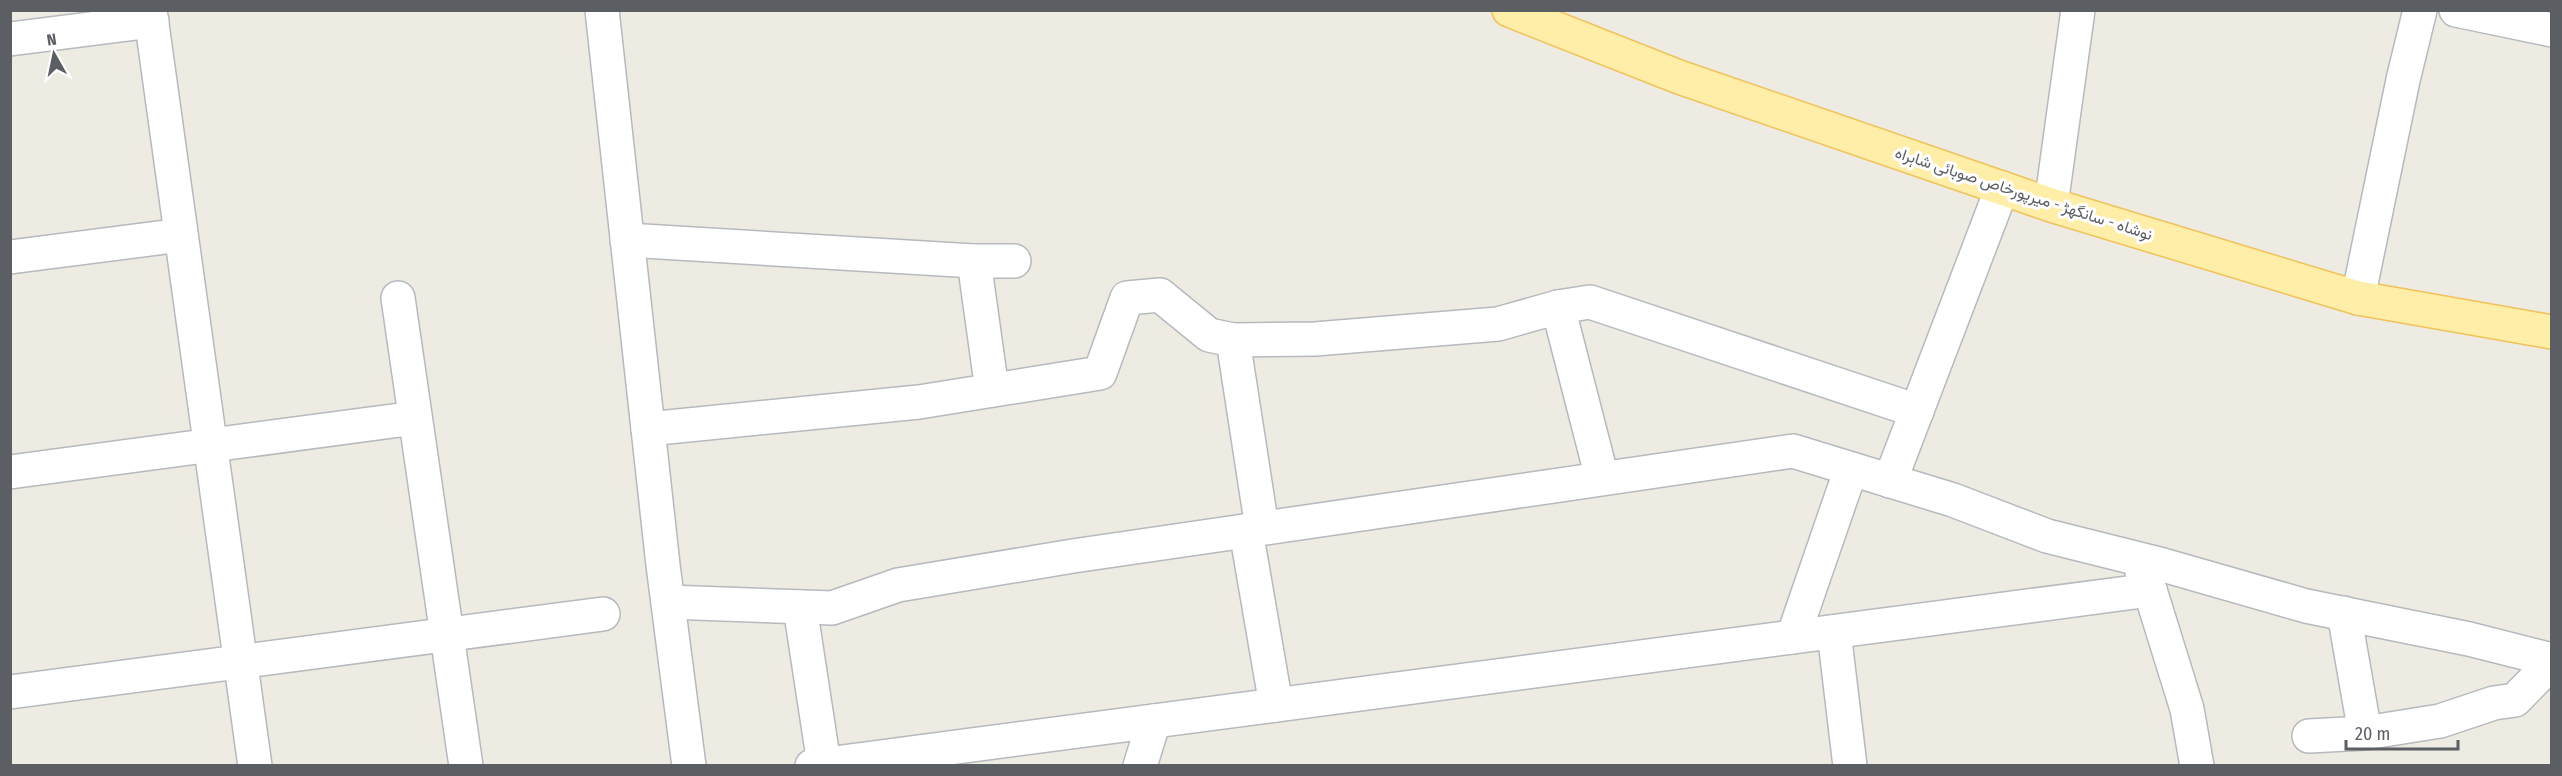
<svg xmlns="http://www.w3.org/2000/svg" width="2562" height="776" font-family="'Fira Sans Condensed',Vazirmatn,sans-serif">
	<style>
		.lines { fill: none; stroke-linecap: round; stroke-linejoin: round }
		.minor-casing { stroke: #b6b9bd; stroke-width: 36 }
		.primary-casing { stroke: #f0c259; stroke-width: 36 }
		.minor { stroke: #fff; stroke-width: 33 }
		.primary { stroke: #feeea7; stroke-width: 33 }
		.labels { text-anchor: middle; stroke-width: 6; stroke-linejoin: round; paint-order: stroke }
		.street-label { font-size: 16px; fill: #5b5f64; stroke: #fff }
	</style>
	<rect width="100%" height="100%" fill="#eeebe3"/>
	<g class="lines">
		<g class="minor-casing">
			<g id="minor">
				<path d="M150 10 255 766"/>
				<path d="M602 10 663 565 689 766"/>
				<path d="M2456 10 2552 30"/>
				<path d="M10 39 152 21"/>
				<path d="M2051 205 2078 10"/>
				<path d="M627 240 974 261H1014"/>
				<path d="M10 257 181 235"/>
				<path d="M974 261 992 390"/>
				<path d="M398 298 466 766"/>
				<path d="M2358 298 2403 80 2420 10"/>
				<path d="M1558 307 1590 302 1917 411"/>
				<path d="M1233 340 1262 528"/>
				<path d="M648 429 919 402 1100 373 1127 298 1160 295 1209 335 1233 340 1315 339 1498 324 1558 307 1602 478"/>
				<path d="M10 472 415 418"/>
				<path d="M1890 481 2002 188"/>
				<path d="M1246 531 1276 705"/>
				<path d="M2142 572 2150 590 2187 709 2197 766"/>
				<path d="M668 602 832 608 898 585 1073 556 1793 451 1953 500 2047 536 2163 565 2306 606 2469 639 2552 660"/>
				<path d="M800 607 824 764"/>
				<path d="M2344 613 2365 733"/>
				<path d="M1834 632 1850 766"/>
				<path d="M1793 637 1851 469"/>
				<path d="M10 692 603 614"/>
				<path d="M2309 736 2365 733 2440 721 2494 703 2515 700 2552 662"/>
				<path d="M812 766 2150 590"/>
				<path d="M1140 766 1154 721"/>
			</g>
		</g>
		<g class="primary-casing">
			<path id="primary" d="M1509 10 1679 77 2051 205 2358 298 2552 332"/>
		</g>
		<use href="#minor" class="minor"/>
		<use href="#primary" class="primary"/>
	</g>
	<g class="labels">
		<g class="street-label">
			<text transform="translate(2024 193) rotate(18)" y="6">نوشاہ - سانگھڑ - میرپورخاص صوبائی شاہراہ</text>
		</g>
	</g>
	<rect width="2562" height="776" fill="none" stroke="#5b5f64" stroke-width="24"/>
	<g transform="translate(54 54) rotate(351)" stroke="#ffffff" stroke-width="4.5" paint-order="stroke">
	<path d="M0-4.5L10 22L0 15L-10 22Z" fill="#5b5f64"/>
	<text y="-9" font-size="16" font-weight="bold" text-anchor="middle" fill="#5b5f64">N</text>
	</g>
	<path d="M2346 740v9h112v-9" fill="none" stroke="#5b5f64" stroke-width="3"/>
	<text x="2355" y="740" font-size="18" fill="#5b5f64" stroke="#ffffff" stroke-width="4.5" paint-order="stroke">20 m</text>
</svg>
